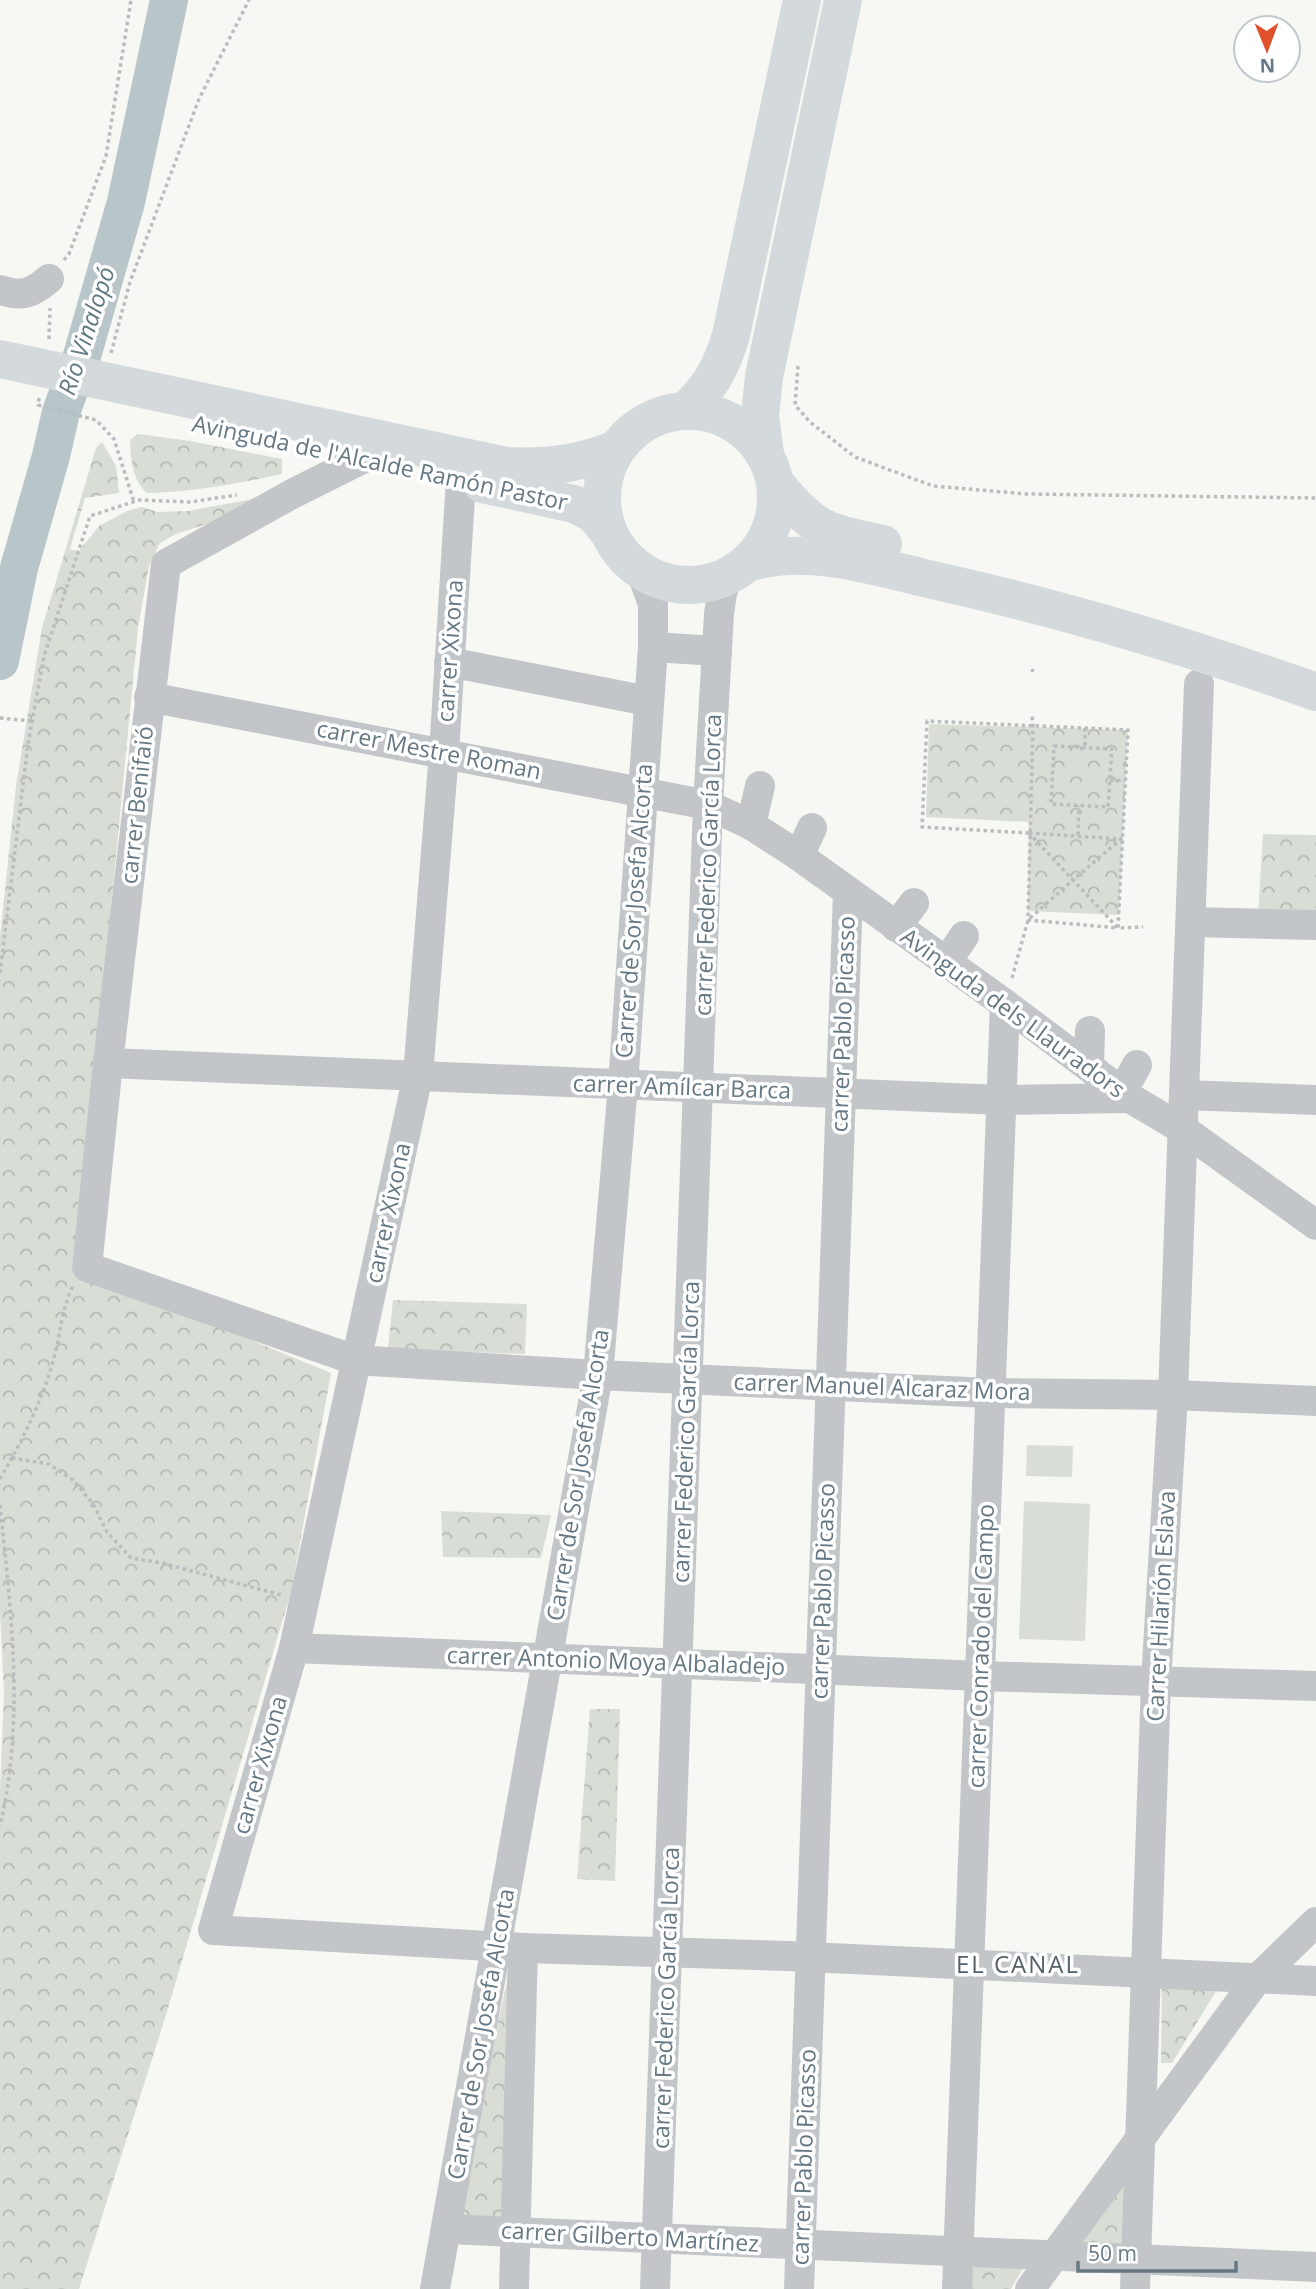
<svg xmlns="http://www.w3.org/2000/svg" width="1316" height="2289" font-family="'Open Sans',sans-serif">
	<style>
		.park { fill: url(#park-crowns) }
		.pitch { fill: #d8ded5 }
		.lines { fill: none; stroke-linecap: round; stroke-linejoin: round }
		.river { stroke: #b8c5c9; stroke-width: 38 }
		.path { stroke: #babdbf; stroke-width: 3.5; stroke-dasharray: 3.5 3.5; stroke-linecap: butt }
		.minor { stroke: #c2c6c9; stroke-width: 30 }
		.major { stroke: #d4d9dc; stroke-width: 38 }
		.labels { text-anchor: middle; stroke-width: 7; stroke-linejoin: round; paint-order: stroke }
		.street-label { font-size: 23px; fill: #667884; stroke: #fff }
		.water-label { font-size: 24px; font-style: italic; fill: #627980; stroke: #fff }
		.neighbourhood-label { font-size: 24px; letter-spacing: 2px; fill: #54616a; stroke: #fff }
	</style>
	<defs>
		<pattern id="park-crowns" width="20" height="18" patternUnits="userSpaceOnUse" patternTransform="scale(1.75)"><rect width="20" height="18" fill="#d8ded5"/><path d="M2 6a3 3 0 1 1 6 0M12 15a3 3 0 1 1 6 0" fill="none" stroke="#b3b9b2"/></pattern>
	</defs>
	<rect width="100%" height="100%" fill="#f7f7f4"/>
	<g class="park">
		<path d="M138 434 190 441 282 459V474C238 484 193 492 147 493 132 480 131 459 130 440Z"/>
		<path d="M102 442 116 466 119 493 85 498 70 549 79 551 99 526 127 511 142 507 158 512 188 511 248 500 272 498 274 502 176 534 160 543 149 566 138 628 107 951 72 1266 331 1373 291 1592 166 2015 79 2289H0V1791L4 1692 0 1612V937L16 786 42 628 96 448Z"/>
		<path d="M929 724 1128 730 1119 915 1028 911 1029 822 926 817Z"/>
		<path d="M1263 834 1316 835V917L1258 915Z"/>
		<path d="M393 1300 527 1304 525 1354 388 1349Z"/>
		<path d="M441 1511 551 1515 541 1558 443 1557Z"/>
		<path d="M590 1709H620L615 1881 577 1879Z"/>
		<path d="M512 1958 503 2219 456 2218Z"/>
		<path d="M1162 1984 1218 1988 1172 2063H1161Z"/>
		<path d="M1118 2186 1130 2191 1128 2248 1085 2246 1082 2237Z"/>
		<path d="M969 2263 1024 2266 1011 2289H968Z"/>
	</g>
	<g class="pitch">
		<path d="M1027 1445 1073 1446 1072 1477 1026 1476Z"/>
		<path d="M1024 1501 1090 1504 1085 1641 1019 1639Z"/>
	</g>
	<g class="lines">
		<path class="river" d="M0 661 19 568 51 456 61 412 82 356 126 202 169 0"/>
		<g class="path">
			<path d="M64 260 69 254 106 156 131 0"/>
			<path d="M49 339 50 308"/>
			<path d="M111 353 130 282 199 99 249 0"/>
			<path d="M798 366 795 405 810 422 855 457 933 486 1027 494 1316 498"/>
			<path d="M39 398 38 405 96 420 114 439 134 502"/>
			<path d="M1032 669 1033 672"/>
			<path d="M0 718 32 721"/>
			<path d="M1085 728V747"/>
			<path d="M1054 746 1112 749 1108 807 1051 804Z"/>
			<path d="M1110 780 1125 781"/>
			<path d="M1029 833 922 827 927 721 1128 730 1118 928 1028 920 1033 726 1032 715"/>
			<path d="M1029 833 1121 839 1073 880Z"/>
			<path d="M1078 835 1079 806"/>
			<path d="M0 973 28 744 44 656 90 516 139 500 190 502 237 495"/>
			<path d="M1012 978 1028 920 1073 880 1118 928 1143 927"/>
			<path d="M12 1458 49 1464 73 1480 93 1504 107 1532 131 1558 162 1563 281 1595"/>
			<path d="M0 1479C23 1439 43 1400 55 1354 61 1331 62 1307 73 1286"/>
			<path d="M0 1505C11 1612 25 1720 0 1826"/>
		</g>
		<g class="minor">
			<path d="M0 290C23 297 31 294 49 279"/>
			<path d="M362 459 292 494 166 564 108 1063 87 1267 355 1360 598 1375 990 1393 1173 1395 1316 1401"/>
			<path d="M461 480 444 753 418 1075 294 1648 213 1930 523 1948 788 1956 1316 1981"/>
			<path d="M653 647 717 651"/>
			<path d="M449 662 648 701"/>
			<path d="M149 697 708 805 751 825 799 856 1005 1004 1130 1098 1184 1130 1316 1225"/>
			<path d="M751 825 760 786"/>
			<path d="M799 856 812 828"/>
			<path d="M1191 922 1316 925"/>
			<path d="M896 927 914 903"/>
			<path d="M946 963 964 936"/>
			<path d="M108 1063 1001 1100 1130 1098"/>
			<path d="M1089 1067 1090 1031"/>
			<path d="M1122 1092 1137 1065"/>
			<path d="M1184 1095 1316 1100"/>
			<path d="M294 1648 980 1676 1316 1686"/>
			<path d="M447 2229 1316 2267"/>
			<path d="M435 2289 598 1375 623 1085 653 647V604L641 571"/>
			<path d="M514 2289 523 1948"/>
			<path d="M655 2289 708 805 719 614 722 593 728 576"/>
			<path d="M799 2289 848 892"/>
			<path d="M957 2289 1005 1004"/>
			<path d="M1030 2289 1257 1979 1316 1922"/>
			<path d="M1135 2289 1156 1682 1173 1395 1199 684"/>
		</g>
		<g class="major">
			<path d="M0 359 507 466C547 468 579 464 616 449"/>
			<path d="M687 410C711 385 721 369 731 335L802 0"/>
			<circle cx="689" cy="498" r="87"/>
			<path d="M765 454 760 416 764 377 843 0"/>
			<path d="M482 484 574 504 594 514 607 530"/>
			<path d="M776 484C814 531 826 532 883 544"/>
			<path d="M748 563C809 544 876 567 937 581 1067 610 1190 647 1316 692"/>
		</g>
	</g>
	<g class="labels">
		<g class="street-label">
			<text transform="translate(380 463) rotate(12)" y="8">Avinguda de l'Alcalde Ramón Pastor</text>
			<text transform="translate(450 651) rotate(-86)" y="8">carrer Xixona</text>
			<text transform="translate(429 750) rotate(11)" y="8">carrer Mestre Roman</text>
			<text transform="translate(137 805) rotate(-84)" y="8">carrer Benifaió</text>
			<text transform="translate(708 865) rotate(-88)" y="8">carrer Federico García Lorca</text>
			<text transform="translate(634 911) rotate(-86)" y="8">Carrer de Sor Josefa Alcorta</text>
			<text transform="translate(1013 1013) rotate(36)" y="8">Avinguda dels Llauradors</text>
			<text transform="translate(843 1024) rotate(-88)" y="8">carrer Pablo Picasso</text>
			<text transform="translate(682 1087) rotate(2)" y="8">carrer Amílcar Barca</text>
			<text transform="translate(388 1213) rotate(-78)" y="8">carrer Xixona</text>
			<text transform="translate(882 1387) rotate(2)" y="8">carrer Manuel Alcaraz Mora</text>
			<text transform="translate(686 1432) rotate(-88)" y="8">carrer Federico García Lorca</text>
			<text transform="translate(578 1475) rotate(-81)" y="8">Carrer de Sor Josefa Alcorta</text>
			<text transform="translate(823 1591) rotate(-88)" y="8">carrer Pablo Picasso</text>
			<text transform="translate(1161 1606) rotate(-87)" y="8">Carrer Hilarión Eslava</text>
			<text transform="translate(981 1646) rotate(-88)" y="8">carrer Conrado del Campo</text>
			<text transform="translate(616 1661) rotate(2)" y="8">carrer Antonio Moya Albaladejo</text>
			<text transform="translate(260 1765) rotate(-74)" y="8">carrer Xixona</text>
			<text transform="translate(666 1998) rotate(-88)" y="8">carrer Federico García Lorca</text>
			<text transform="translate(481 2034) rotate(-80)" y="8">Carrer de Sor Josefa Alcorta</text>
			<text transform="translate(804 2157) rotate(-88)" y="8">carrer Pablo Picasso</text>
			<text transform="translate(630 2237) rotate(3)" y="8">carrer Gilberto Martínez</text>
		</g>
		<g class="water-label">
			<text transform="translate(87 331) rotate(-72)" y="8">Río Vinalopó</text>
		</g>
		<g class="neighbourhood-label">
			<text x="1018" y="1973">EL CANAL</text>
		</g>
	</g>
	<g transform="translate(1267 49) rotate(179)"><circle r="33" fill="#ffffff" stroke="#c2c9ce" stroke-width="2"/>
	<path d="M0-5L12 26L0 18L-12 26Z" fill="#e0502b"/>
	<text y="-10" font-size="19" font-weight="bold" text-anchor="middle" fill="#667884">N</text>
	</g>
	<path d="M1078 2261v10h158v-10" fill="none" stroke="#667884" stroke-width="3.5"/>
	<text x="1088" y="2261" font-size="21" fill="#667884" stroke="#ffffff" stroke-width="5" paint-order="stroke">50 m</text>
</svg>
